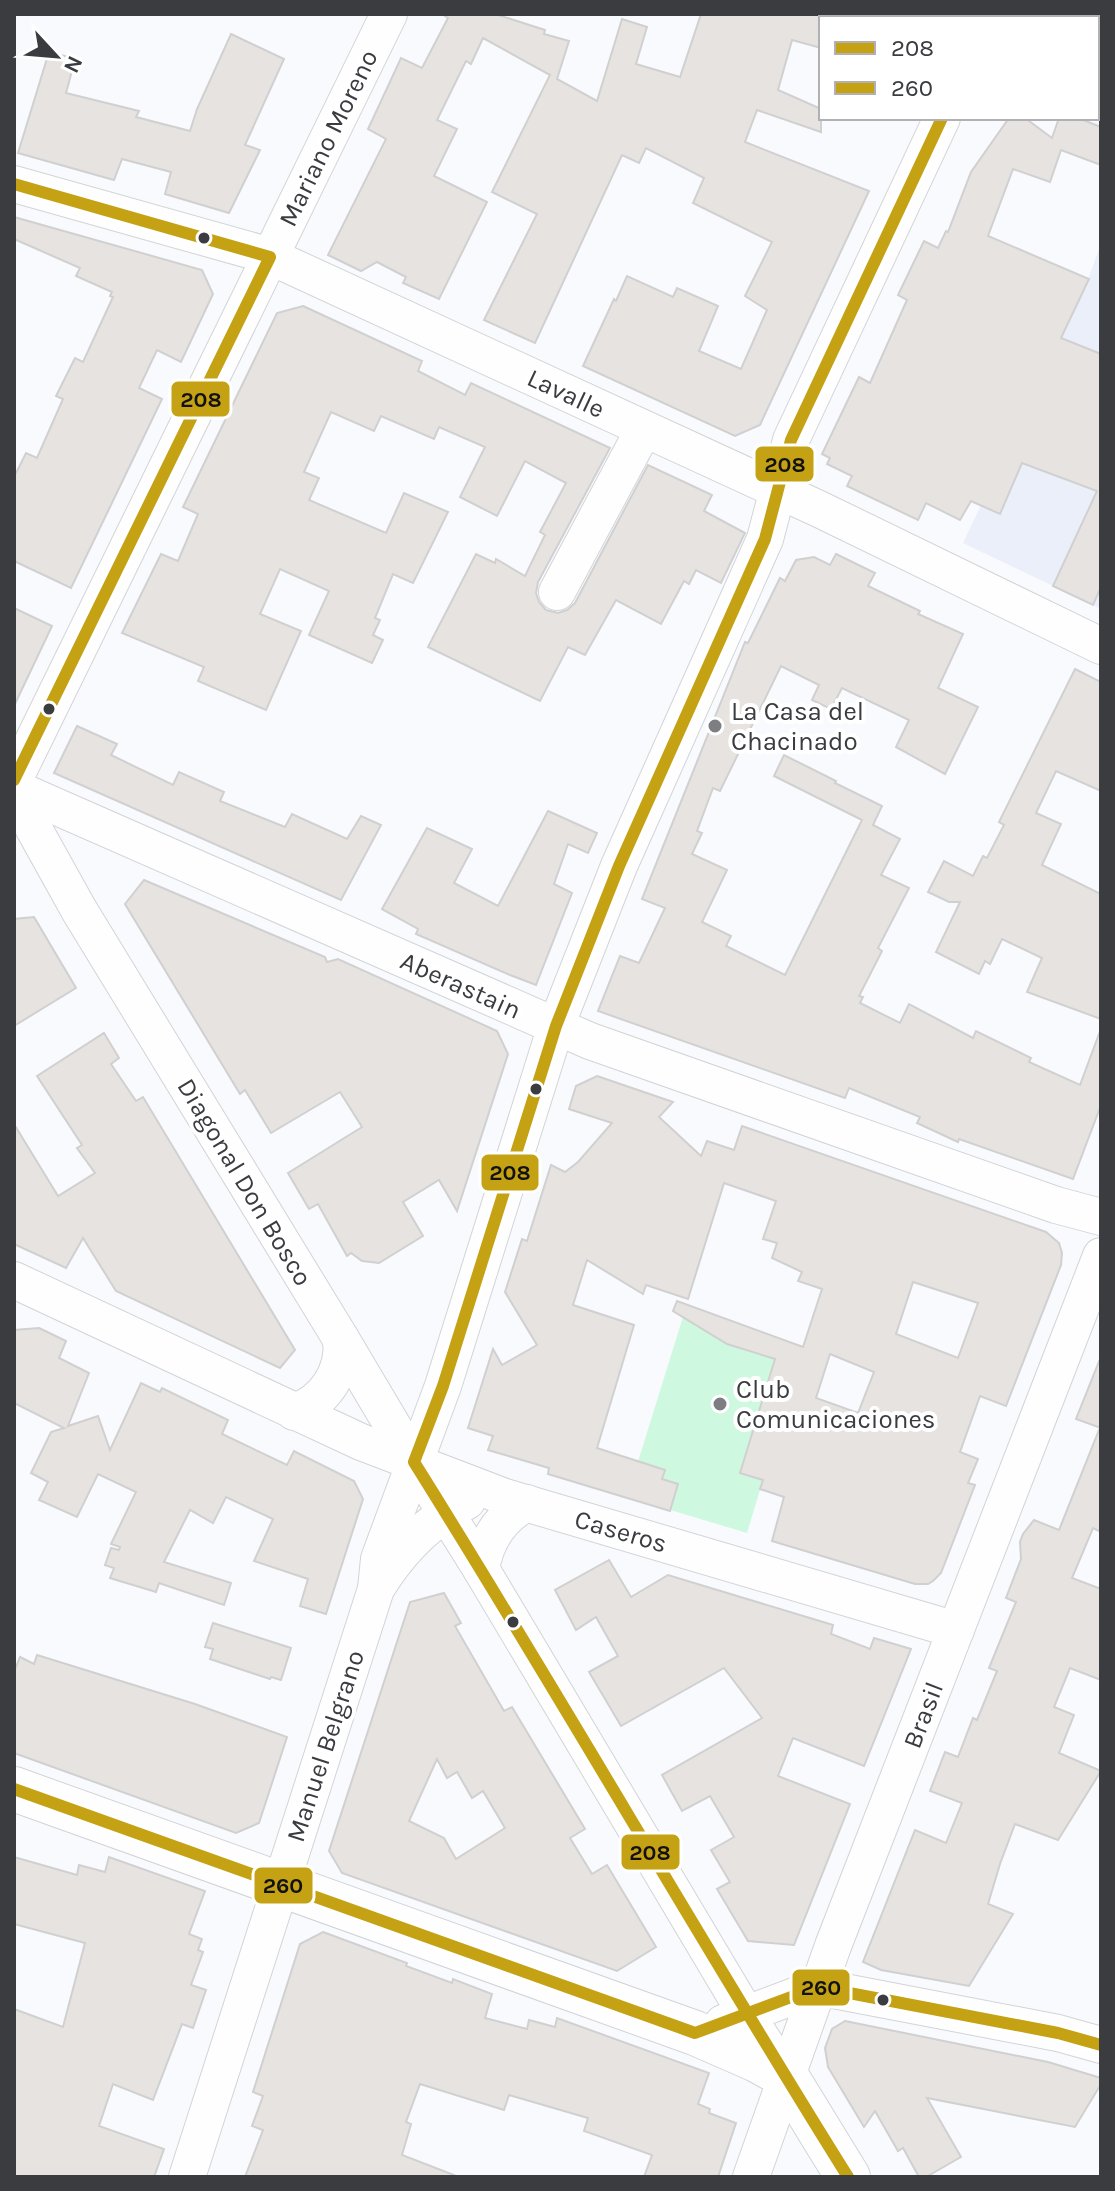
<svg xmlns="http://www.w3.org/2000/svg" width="1115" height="2191" font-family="Karla,sans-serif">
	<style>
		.built { fill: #ebeffa }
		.green { fill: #cef9e0 }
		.building { fill: #e7e3e1; stroke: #d1d0d1; stroke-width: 2; fill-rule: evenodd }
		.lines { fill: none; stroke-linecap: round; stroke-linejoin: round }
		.minor-casing { stroke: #d2d4d7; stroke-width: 38 }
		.major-casing { stroke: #d2d4d7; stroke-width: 46 }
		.minor { stroke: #fefeff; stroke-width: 36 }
		.major { stroke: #fefeff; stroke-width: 44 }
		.bus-1-casing { stroke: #fff; stroke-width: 18 }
		.bus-2-casing { stroke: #fff; stroke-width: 18 }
		.bus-1 { stroke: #c4a213; stroke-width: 12 }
		.bus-2 { stroke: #c4a213; stroke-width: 12 }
		.bus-dot { fill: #3b3c40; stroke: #fff; stroke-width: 3 }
		.poi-dot { fill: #7d7e82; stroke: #fff; stroke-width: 3 }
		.labels { text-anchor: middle; stroke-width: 8; stroke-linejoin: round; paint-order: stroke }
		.street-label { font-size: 26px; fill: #3b3c40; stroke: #fff }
		.poi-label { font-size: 26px; fill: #3b3c40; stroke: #fff; text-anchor: start }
		.line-badge { stroke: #fff; stroke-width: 3 }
		.pale-badge-label { font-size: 22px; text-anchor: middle; font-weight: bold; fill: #111 }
	</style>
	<rect width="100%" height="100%" fill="#f8fafd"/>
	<path class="built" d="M1101 243V609L963 543 1088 280Z"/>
	<path class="green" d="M687 1304 803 1347 747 1533 627 1497Z"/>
	<g class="building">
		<path d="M442 14H495L545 30 544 34 569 41 557 79 597 101 622 19 647 27 636 64 680 77 701 14H821V48L792 40 778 90 821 109V132L757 110 745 142 869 191 760 425 735 436 583 366 614 299 616 301 627 276 673 297 677 288 718 306 699 351 741 369 767 310 745 296 772 242 693 203 704 178 646 148 639 163 622 155 535 343 484 320 537 214 492 192 550 75 483 38 471 64 466 61 437 120 457 129 434 176 487 202 439 299 403 283 406 277 377 262 361 271 328 255 386 139 368 129 401 58 422 68 448 18Z"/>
		<path d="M231 34 284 59 245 145 260 150 229 213 165 194 171 172 122 159 114 180 18 153 49 52 73 58V67L66 93 139 111 136 117 190 131 197 109Z"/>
		<path d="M1009 118H1025L1052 138 1059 118H1078L1101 127V165L1061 150 1050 182 1013 169 988 236 1089 279 1061 338 1101 354V587L1093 605 1053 586 1097 491 1022 463 1000 514 971 501 960 520 926 503 918 520 847 486 852 476 827 464 830 458 822 454 859 377 870 383 907 300 898 295 924 241 938 248 946 231 948 232 971 172Z"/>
		<path d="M14 217 202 270 213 294 181 362 157 350 139 388 162 399 71 588 14 561V477L26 453 37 458 63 399 56 396 75 358 83 362 113 297 110 296 112 292 76 276 80 268 14 239Z"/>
		<path d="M303 306 422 361 418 371 465 395 471 383 610 448 538 582 536 593 539 602 546 610 558 613 567 610 575 603 648 465 712 495 704 511 745 533 721 583 696 570 689 584 684 581 661 624 616 600 585 655 568 647 540 701 428 647 476 554 495 563 496 559 525 576 545 535 540 532 566 483 525 461 497 516 460 497 485 447 439 427 434 439 381 416 374 431 331 412 304 472 319 478 309 500 386 533 404 493 448 512 413 583 393 574 375 618 380 620 373 635 383 640 372 663 309 635 329 591 280 569 260 614 301 631 266 710 198 681 204 667 122 633 161 554 178 561 198 514 183 507 277 313Z"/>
		<path d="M836 554 875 573 868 586 920 611 918 614 963 634 938 688 978 707 945 774 896 747 909 720 842 688 831 709 812 700 819 685 781 666 720 791 713 788 697 831 702 833 692 854 727 870 702 922 731 936 726 946 785 975 862 820 774 776 784 755 836 781 835 783 882 806 873 825 900 839 881 875 909 888 878 948 882 951 859 996 863 997 860 1003 900 1023 909 1004 973 1038 976 1031 1031 1058 1029 1062 1080 1085 1099 1034 1101 1035V1105L1073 1179 959 1139 958 1142 917 1123 920 1117 849 1088 845 1098 598 1011 620 956 639 963 665 908 642 899 745 642 748 643 780 578 785 581 796 560 814 557 830 565Z"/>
		<path d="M14 608 52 626 14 706Z"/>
		<path d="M1075 669 1101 682V791L1056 771 1036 813 1061 824 1042 865 1101 894V1019L1027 992 1042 958 1002 939 990 964 985 961 979 974 936 952 960 902H949L928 892 944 861 973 876 983 856 987 858 1004 825 999 822Z"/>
		<path d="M77 726 117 744 111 755 173 785 179 772 224 792 220 801 285 827 292 814 347 839 361 816 381 825 341 900 54 773Z"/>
		<path d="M548 811 597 833 588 853 568 844 554 884 572 893 536 985 510 975 416 934 418 929 382 909 427 828 472 849 454 883 498 906Z"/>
		<path d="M144 880 325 957 327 962 338 959 497 1031 508 1054 457 1211 439 1180 403 1202 423 1236 379 1263 362 1261 351 1253 347 1256 318 1204 309 1209 288 1173 362 1127 340 1092 271 1133 245 1090 240 1094 125 904Z"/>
		<path d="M34 917 76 988 14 1026V919Z"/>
		<path d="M104 1033 119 1058 111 1064 136 1101 143 1097 295 1350 280 1368 116 1291 83 1238 66 1268 14 1244V1124L58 1196 95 1173 77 1148 82 1145 37 1076Z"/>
		<path d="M597 1076 673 1102 659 1117 701 1156 707 1141 734 1150 742 1126 1046 1232 1059 1243 1062 1253 1061 1265 1006 1406 980 1396 960 1452 978 1459 968 1483 975 1485 941 1573 933 1581 928 1584H915L772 1541 784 1497 760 1489 763 1480 740 1473 775 1359 727 1344 673 1311 677 1301 803 1347 822 1289 798 1281 802 1272 772 1258 777 1243 763 1239 776 1201 724 1183 688 1299 646 1285 643 1294 587 1260 573 1305 634 1325 597 1448 665 1470 662 1479 678 1484 670 1511 548 1474 549 1468 488 1450 493 1436 468 1428 493 1349 502 1365 537 1345 505 1292 522 1239 527 1241 551 1165 565 1172 578 1162 612 1123 569 1109 576 1086ZM913 1282 978 1303 958 1358 896 1334ZM830 1354 874 1372 858 1413 816 1398Z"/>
		<path d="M39 1328 66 1341 59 1358 89 1373 68 1426 98 1416 110 1450 141 1383 160 1392 162 1388 228 1420 222 1434 287 1465 294 1451 354 1481 363 1499 326 1614 300 1606 308 1579 254 1561 273 1519 226 1497 213 1523 190 1510 164 1562 231 1583 224 1605 159 1583 156 1592 110 1578 114 1568 105 1565 111 1548 119 1550 120 1547 111 1544 136 1492 98 1474 77 1517 39 1500 48 1482 31 1473 51 1432 64 1428 14 1403V1330Z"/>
		<path d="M1100 1359 1101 1360V1428L1076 1419Z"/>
		<path d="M1099 1430H1101V1532L1093 1528 1072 1578 1101 1589V1680L1070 1668 1054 1707 1074 1715 1059 1753 1101 1771 1058 1840 1015 1824 1000 1864 988 1904 1013 1914 969 1986 881 1970 863 1962 915 1830 946 1843 962 1803 930 1791 945 1752 958 1757 973 1718 977 1720 997 1671 989 1668 1016 1602 1006 1598 1021 1559 1020 1542 1023 1534 1034 1520 1059 1530Z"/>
		<path d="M609 1560 631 1597 668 1575 833 1625 831 1634 870 1649 874 1638 911 1649 864 1766 793 1738 778 1776 850 1804 794 1945 748 1941 717 1889 730 1882 711 1850 734 1837 710 1796 682 1811 662 1775 762 1718 724 1668 621 1726 589 1672 618 1656 596 1617 576 1630 555 1590Z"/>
		<path d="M444 1593 461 1623 455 1626 504 1711 512 1707 585 1829 570 1838 592 1874 607 1865 656 1947 617 1971 342 1873 329 1851 410 1602ZM437 1759 447 1778 457 1772 472 1798 483 1791 505 1828 456 1859 444 1838 409 1821Z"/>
		<path d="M213 1623 291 1648 281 1680 271 1677 270 1679 210 1659 213 1649 205 1647Z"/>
		<path d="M37 1655 195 1704 287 1737 259 1823 236 1833 14 1753V1672L20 1657 34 1664Z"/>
		<path d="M14 1857 77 1875 79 1865 105 1872 109 1857 205 1891 189 1934 202 1939 198 1950 203 1952 191 1985 206 1990 193 2028 182 2024 153 2100 113 2084 99 2126 164 2149 154 2177H14V2009L63 2027 85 1943 14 1924Z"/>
		<path d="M323 1932 407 1963 406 1966 452 1983 453 1979 492 1994 485 2018 527 2029 529 2020 555 2027 557 2018 709 2073 698 2104 710 2109 709 2113 736 2123 718 2177H644L652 2155 584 2131 588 2118 509 2095 504 2110 420 2084 406 2122 411 2124 402 2155 454 2175 453 2177H245L263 2130 252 2126 263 2096 253 2092 300 1944Z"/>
		<path d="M845 2021 1048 2062 1101 2078V2084L1075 2127 927 2098 961 2157 926 2177H919L903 2148 898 2151 875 2111 864 2127 828 2067 825 2048 832 2029Z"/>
	</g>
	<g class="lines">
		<g class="minor-casing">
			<g id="minor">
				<path d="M989 18 991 14"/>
				<path d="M14 184 267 255 819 509 1101 646"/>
				<path d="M557 592 644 429"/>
				<path d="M14 780 389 14"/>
				<path d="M14 788 590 1041 1056 1205 1101 1217"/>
				<path d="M14 793 79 910 341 1339 414 1462 481 1569 746 2014 786 2076"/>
				<path d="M14 1280 361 1442 505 1497 956 1630"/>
				<path d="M294 1412C325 1402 345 1371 341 1339"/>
				<path d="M481 1569C486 1540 500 1517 527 1503"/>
				<path d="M376 1589 379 1559 443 1386 556 1026 619 866 765 539 791 440 942 118"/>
				<path d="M723 2023 818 1987 1058 2033 1101 2045"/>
				<path d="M187 2177 376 1589C399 1551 428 1521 467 1501"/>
				<path d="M751 2177 833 1946 1101 1256"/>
			</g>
		</g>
		<g class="major-casing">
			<path id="major" d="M14 1789 695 2033 757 2060 786 2076 848 2177"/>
		</g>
		<use href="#minor" class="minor"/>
		<use href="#major" class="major"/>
		<g class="bus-1-casing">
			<g id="bus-1">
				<path d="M14 184 270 257 14 780"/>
				<path d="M848 2177C700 1941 562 1698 414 1462L443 1386 556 1026 619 866 765 539 791 440 942 118"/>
			</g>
		</g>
		<g class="bus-2-casing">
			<path id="bus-2" d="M14 1789 695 2033 818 1987 1058 2033 1101 2045"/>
		</g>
		<use href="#bus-1" class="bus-1"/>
		<use href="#bus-2" class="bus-2"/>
	</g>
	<g class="bus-dot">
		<circle cx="204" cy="238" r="7"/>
		<circle cx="49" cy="709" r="7"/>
		<circle cx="536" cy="1089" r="7"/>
		<circle cx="513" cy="1622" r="7"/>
		<circle cx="883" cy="2000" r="7"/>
	</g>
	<g class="poi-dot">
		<circle cx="715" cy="726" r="8"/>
		<circle cx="720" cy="1404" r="8"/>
	</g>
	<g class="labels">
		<g class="street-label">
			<text transform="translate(328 138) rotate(-64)" y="9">Mariano Moreno</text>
			<text transform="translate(566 393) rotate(25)" y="9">Lavalle</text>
			<text transform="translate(461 985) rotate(24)" y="9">Aberastain</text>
			<text transform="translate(245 1182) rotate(59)" y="9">Diagonal Don Bosco</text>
			<text transform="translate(621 1531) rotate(16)" y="9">Caseros</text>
			<text transform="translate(923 1715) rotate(-69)" y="9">Brasil</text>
			<text transform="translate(325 1746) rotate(-72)" y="9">Manuel Belgrano</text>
		</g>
		<g class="poi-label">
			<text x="731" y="720">La Casa del<tspan x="731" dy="30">Chacinado</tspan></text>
			<text x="736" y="1398">Club<tspan x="736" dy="30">Comunicaciones</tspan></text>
		</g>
	</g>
	<g class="line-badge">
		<rect x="170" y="380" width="61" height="38" rx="8" fill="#c4a213"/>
		<rect x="754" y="445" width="61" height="38" rx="8" fill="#c4a213"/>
		<rect x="480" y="1153" width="60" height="39" rx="8" fill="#c4a213"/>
		<rect x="620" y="1833" width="61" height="38" rx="8" fill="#c4a213"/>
		<rect x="253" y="1866" width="61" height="39" rx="8" fill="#c4a213"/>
		<rect x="791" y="1968" width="60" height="39" rx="8" fill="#c4a213"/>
	</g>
	<g class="pale-badge-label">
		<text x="201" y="407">208</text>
		<text x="785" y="472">208</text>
		<text x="510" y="1180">208</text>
		<text x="650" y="1860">208</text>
		<text x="283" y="1893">260</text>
		<text x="821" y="1995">260</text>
	</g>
	<rect width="1115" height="2191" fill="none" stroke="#3b3c40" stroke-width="32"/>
	<rect x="819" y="16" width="280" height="104" fill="#ffffff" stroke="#b1b1b3" stroke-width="2"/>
	<rect x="835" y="42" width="40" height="12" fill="#c4a213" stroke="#b1b1b3" stroke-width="2"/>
	<text x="891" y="56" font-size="24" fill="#3b3c40">208</text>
	<rect x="835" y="82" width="40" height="12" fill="#c4a213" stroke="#b1b1b3" stroke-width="2"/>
	<text x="891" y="96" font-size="24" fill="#3b3c40">260</text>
	<g transform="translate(56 56) rotate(116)" stroke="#ffffff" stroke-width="6" paint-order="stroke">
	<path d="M0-6L14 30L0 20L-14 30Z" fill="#3b3c40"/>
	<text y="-12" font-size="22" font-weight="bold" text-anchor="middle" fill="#3b3c40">N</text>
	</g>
</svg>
